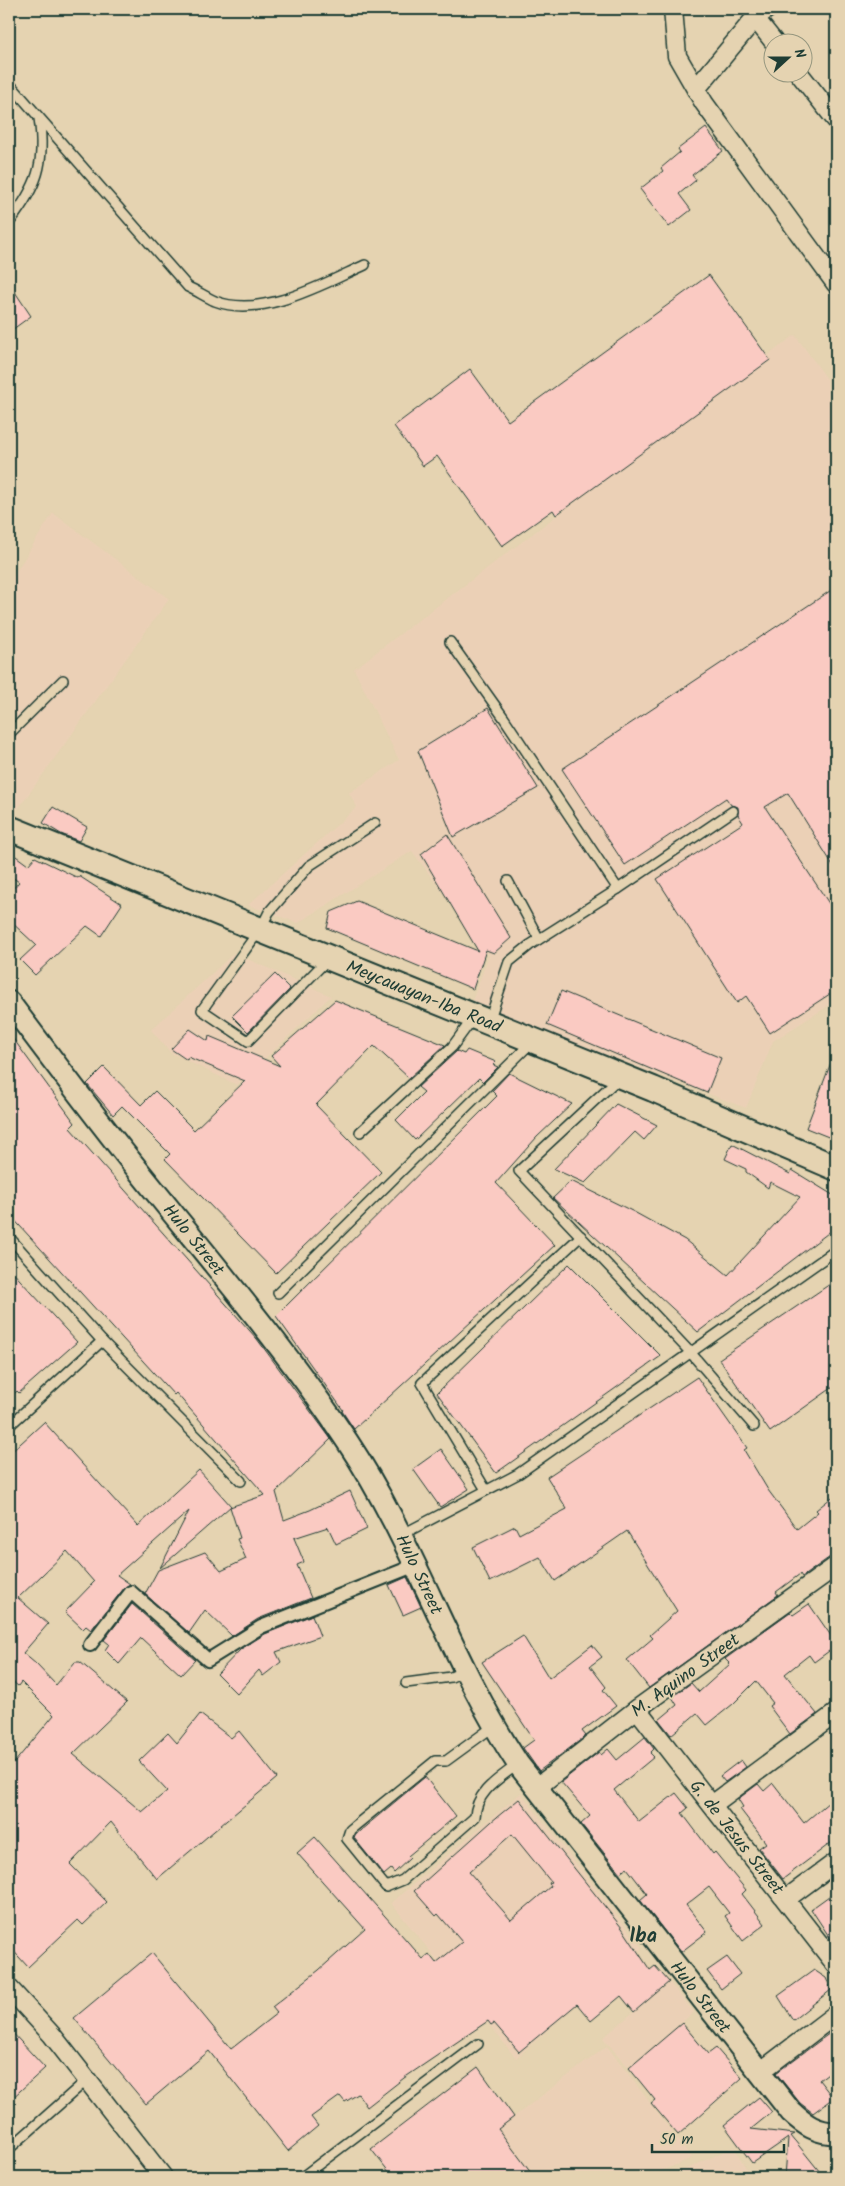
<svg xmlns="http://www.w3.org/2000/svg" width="845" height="2186" font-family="Kalam,sans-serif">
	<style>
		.built { fill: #ebd0b6 }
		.building { fill: #facac2; stroke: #1f3d34; fill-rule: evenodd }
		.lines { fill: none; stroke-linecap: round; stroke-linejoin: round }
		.service-casing { stroke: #1f3d34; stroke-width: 12 }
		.pedestrian-casing { stroke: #1f3d34; stroke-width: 16 }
		.minor-casing { stroke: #1f3d34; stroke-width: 21 }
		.tertiary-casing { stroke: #1f3d34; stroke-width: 25 }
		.secondary-casing { stroke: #1f3d34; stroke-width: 28 }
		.service { stroke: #e5d3b1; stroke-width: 9 }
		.pedestrian { stroke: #e5d3b1; stroke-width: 12 }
		.minor { stroke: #e5d3b1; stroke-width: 18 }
		.tertiary { stroke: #e5d3b1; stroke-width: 21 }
		.secondary { stroke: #e5d3b1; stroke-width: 24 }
		.labels { text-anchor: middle; stroke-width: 4; stroke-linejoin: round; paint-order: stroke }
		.street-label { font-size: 18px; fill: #1f3d34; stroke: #e5d3b1 }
		.quarter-label { font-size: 20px; font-weight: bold; fill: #1f3d34; stroke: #e5d3b1 }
	</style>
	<rect width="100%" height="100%" fill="#e5d3b1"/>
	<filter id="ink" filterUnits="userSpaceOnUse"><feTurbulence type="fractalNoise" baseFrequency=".02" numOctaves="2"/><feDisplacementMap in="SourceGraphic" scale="10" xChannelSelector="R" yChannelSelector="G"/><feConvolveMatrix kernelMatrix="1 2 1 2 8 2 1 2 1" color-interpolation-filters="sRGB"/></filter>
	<g filter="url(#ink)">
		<g class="built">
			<path d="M795 335 836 391V1001L773 1041 746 1108 471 1004 489 955 412 851 298 923 248 905 357 807 349 793 399 760 354 669Z"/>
			<path d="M53 513 169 599 18 809 9 803V583Z"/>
			<path d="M234 953 331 996 237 1085 171 1053 151 1030Z"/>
			<path d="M521 1793 642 1948 516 2058 391 1903Z"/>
			<path d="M669 1982 694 2012 629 2068 603 2038Z"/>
			<path d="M607 2046 692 2158 647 2177H535L498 2129Z"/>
			<path d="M734 2147 751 2177H678L676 2174Z"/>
		</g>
		<g class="building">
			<path d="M706 128 723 151 692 175 696 180 679 194 691 210 669 227 640 189 663 171 661 168 680 152 678 149Z"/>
			<path d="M709 275 770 360 556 515 553 510 502 546 437 456 423 466 394 426 470 369 508 421Z"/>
			<path d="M9 283 31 316 9 332Z"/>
			<path d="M836 587V870L788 793 765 807 830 905 836 901V990L770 1033 746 996 737 1003 657 879 743 823 738 815V807L731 805 726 798 625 865 562 769Z"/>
			<path d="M488 708 538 788 453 837 418 751Z"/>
			<path d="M53 807 87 827 79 841 61 834 43 823Z"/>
			<path d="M447 834 511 938 494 953 486 950 473 989 327 928 331 912 357 901 478 951 421 854Z"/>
			<path d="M9 851 28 865 35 857 78 878 79 876 122 904 101 936 87 926 35 975 20 960 36 945 9 920V893L19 882 9 875Z"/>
			<path d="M275 974 290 989 248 1032 232 1016Z"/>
			<path d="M561 991 721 1058 707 1093 547 1025Z"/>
			<path d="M335 1000 445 1045 409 1078 374 1046 316 1105 381 1172 276 1273 165 1159 170 1154 122 1106 113 1115 87 1084 104 1067 141 1105 155 1091 194 1130 245 1081 188 1057 187 1060 171 1049 190 1029 208 1041 209 1036 280 1066 271 1056Z"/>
			<path d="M9 1033 75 1123 70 1128 257 1339 331 1439 276 1492 284 1520 310 1510 350 1491 367 1529 336 1544 328 1527 294 1538 304 1562 297 1565 311 1598 258 1619 232 1636 205 1610 189 1633 145 1594 158 1570 205 1552 221 1571 246 1559 237 1539 240 1538 230 1507 265 1495 176 1393 174 1395 9 1214Z"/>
			<path d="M467 1050 496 1062 493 1065 498 1067 483 1082 479 1078 415 1140 396 1120 424 1092 418 1087 457 1051 464 1054Z"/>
			<path d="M835 1052H836V1140L806 1128Z"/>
			<path d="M509 1073 572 1104 537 1137 496 1183 555 1245 354 1429 342 1411 343 1410 276 1316 497 1096 492 1091Z"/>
			<path d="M616 1104 657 1125 644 1140 635 1132 585 1183 554 1169Z"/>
			<path d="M732 1144 790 1174 792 1170 836 1197V1227L698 1332 553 1198 571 1181 634 1212 685 1240 728 1275 800 1197 770 1182 768 1188 746 1172V1169L725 1159Z"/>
			<path d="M569 1264 661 1356 496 1473 437 1393Z"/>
			<path d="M9 1268 77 1342 19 1393 17 1391 9 1399Z"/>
			<path d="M836 1280V1385L770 1432 719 1359Z"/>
			<path d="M697 1377 747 1448 744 1450 768 1490 797 1529 818 1512 816 1510 836 1494V1556L830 1557 802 1577 800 1574 776 1592 778 1595 649 1688 627 1660 653 1638 650 1635 677 1611 627 1531 555 1581 540 1557 490 1582 473 1547 515 1526 519 1534 567 1509 547 1477Z"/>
			<path d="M44 1422 138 1526 199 1470 231 1506 160 1568 189 1511 117 1575 130 1584 125 1587 91 1630 86 1626 83 1629 65 1612 94 1582 67 1551 18 1598 48 1624 23 1653 36 1664 56 1685 75 1662H80L127 1702 73 1754 142 1812 167 1791 139 1761 168 1733 177 1743 200 1714 231 1738 239 1731 277 1778 157 1879 111 1822 70 1864 107 1902 83 1925 78 1920 28 1967 9 1946V1769L54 1715 21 1682 18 1686 9 1679V1454Z"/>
			<path d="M441 1449 469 1489 440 1507 413 1469Z"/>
			<path d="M407 1577 421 1607 403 1615 389 1585Z"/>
			<path d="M132 1604 195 1660 181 1675 141 1638 119 1664 105 1650 109 1644 104 1640Z"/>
			<path d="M809 1604 836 1643V1646L814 1662 809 1655 785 1674 817 1714 790 1734 769 1706 773 1703 756 1681 733 1704 707 1725 697 1713 671 1735 659 1720 677 1705 672 1697 691 1683 699 1692 730 1664 725 1659 790 1612 793 1615Z"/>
			<path d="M312 1615 320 1636 276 1652 281 1662 263 1676 259 1670 237 1694 217 1674 241 1649 265 1634Z"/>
			<path d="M523 1636 549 1678 592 1645 602 1657 590 1666 606 1687 603 1690 616 1706 582 1731 586 1736 539 1771 523 1748 534 1740 482 1662Z"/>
			<path d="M645 1737 654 1749 650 1753 654 1757 614 1790 639 1822 676 1793 688 1808 682 1813 713 1854 715 1852 746 1890 742 1894 765 1924 743 1941 725 1916 729 1913 709 1887 686 1905 707 1932 681 1952 640 1900 647 1894 627 1868 620 1873 581 1824 590 1816 561 1782 599 1752 601 1755 608 1749 617 1760Z"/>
			<path d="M741 1760 746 1767 725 1782 720 1776Z"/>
			<path d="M425 1777 456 1816 408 1856 410 1858 394 1873 391 1869 384 1875 354 1838 355 1835Z"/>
			<path d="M773 1783 804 1823 836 1796V1839L783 1879 759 1848 766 1843 740 1809 743 1807 738 1799 758 1784 764 1791Z"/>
			<path d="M519 1799 622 1928 650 1970 655 1966 669 1982 634 2012 621 1996 591 2021 577 2004 519 2052 494 2023 491 2025 488 2021 404 2078 367 2107 358 2094 345 2102 340 2096 311 2117 318 2126 288 2151 209 2051 146 2104 74 2018 152 1953 231 2049 277 2013 272 2007 319 1970 365 1929 297 1853 315 1837 423 1959 429 1954 436 1963 462 1942 438 1914 436 1916 414 1891 491 1822ZM512 1834 551 1882 549 1883 551 1886 511 1920 469 1872Z"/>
			<path d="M836 1891V1947L811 1909Z"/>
			<path d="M727 1957 740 1974 721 1989 707 1971Z"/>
			<path d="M814 1970 826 1978 831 1990 793 2020 778 1996Z"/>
			<path d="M682 2023 708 2054 716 2048 742 2078 678 2135 651 2103 655 2100 629 2068Z"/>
			<path d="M9 2029 45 2068 9 2101Z"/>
			<path d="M830 2033 836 2041V2067L819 2080 833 2098 813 2113 800 2103 776 2073Z"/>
			<path d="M478 2067 514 2117 498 2129 534 2177H393L371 2149Z"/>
			<path d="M759 2097 772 2112 751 2129 795 2134 791 2136 824 2177H785L788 2138 752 2163 724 2125Z"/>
		</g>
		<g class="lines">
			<g class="service-casing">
				<g id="service">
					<path d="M9 83 188 287C197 291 206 297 215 301 262 319 323 284 365 265"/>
					<path d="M9 223C37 186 46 165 39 118"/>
					<path d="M450 642 504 718 618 889"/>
					<path d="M9 734 63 680"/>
					<path d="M508 881 539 939"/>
					<path d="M329 958 248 1041 202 1010 261 928 269 912 309 866 375 823"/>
					<path d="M489 1021 509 962 530 945 618 889 733 811"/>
					<path d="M620 1077 519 1171 690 1352 754 1426"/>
					<path d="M360 1132 452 1047 474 1017"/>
					<path d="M9 1237 102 1341 241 1481"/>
					<path d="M278 1293 532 1042"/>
					<path d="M9 1426 102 1341"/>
					<path d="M486 1490 422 1383 581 1236"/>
					<path d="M401 1535 518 1474 832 1253"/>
					<path d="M406 1683 451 1677 465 1671"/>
					<path d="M494 1726 446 1761H435L356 1825 350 1830 347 1839 386 1887 403 1880 475 1817C476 1791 499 1779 518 1764"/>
					<path d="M9 2149 88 2079"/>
					<path d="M302 2177 478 2044"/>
				</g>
			</g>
			<g class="pedestrian-casing">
				<path id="pedestrian" d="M90 1645 131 1592 208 1660 261 1627 416 1565"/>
			</g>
			<g class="minor-casing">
				<g id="minor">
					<path d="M673 9 677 56 704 103 836 284"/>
					<path d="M755 18 774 42"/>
					<path d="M798 72 836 120"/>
					<path d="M696 89 755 18 767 9"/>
					<path d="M637 1709 836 1965"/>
					<path d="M536 1788 637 1709 836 1566"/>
					<path d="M712 1805 836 1713"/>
					<path d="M786 1899 836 1862"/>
					<path d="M9 1988 52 2035 163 2177"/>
					<path d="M760 2072 836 2014"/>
				</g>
			</g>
			<g class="tertiary-casing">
				<g id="tertiary">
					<path id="s1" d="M9 1002C45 1050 81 1098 118 1145 195 1243 278 1337 347 1441 415 1543 451 1662 518 1764L791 2112C805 2125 817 2133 836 2133"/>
				</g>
			</g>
			<g class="secondary-casing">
				<g id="secondary">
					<path id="s2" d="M9 828 653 1089 836 1168"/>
				</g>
			</g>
			<use href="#service" class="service"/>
			<use href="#pedestrian" class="pedestrian"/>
			<use href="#minor" class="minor"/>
			<use href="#tertiary" class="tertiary"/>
			<use href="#secondary" class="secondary"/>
		</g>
	</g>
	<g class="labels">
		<g class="street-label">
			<text dy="6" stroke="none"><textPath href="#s2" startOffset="448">Meycauayan-Iba Road</textPath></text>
			<text dy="6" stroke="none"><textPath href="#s1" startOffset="301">Hulo Street</textPath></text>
			<text dy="6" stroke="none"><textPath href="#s1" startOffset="706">Hulo Street</textPath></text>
			<text transform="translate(685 1675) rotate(-36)" y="6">M. Aquino Street</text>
			<text transform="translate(737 1837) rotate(52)" y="6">G. de Jesus Street</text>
			<text dy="6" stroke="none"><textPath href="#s1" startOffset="1216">Hulo Street</textPath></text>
		</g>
		<g class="quarter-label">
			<text x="643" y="1942">Iba</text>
		</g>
	</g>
	<rect width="845" height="2186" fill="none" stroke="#e5d3b1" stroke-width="30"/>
	<rect x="15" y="15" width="815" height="2156" fill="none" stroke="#1f3d34" stroke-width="2" filter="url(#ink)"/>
	<g transform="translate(788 58) rotate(69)"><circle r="24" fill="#e5d3b1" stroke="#96977f"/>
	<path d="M0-4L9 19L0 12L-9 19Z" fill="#1f3d34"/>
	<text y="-8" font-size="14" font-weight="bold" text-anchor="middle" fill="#1f3d34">N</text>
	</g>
	<path d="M652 2144v8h132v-8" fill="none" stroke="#1f3d34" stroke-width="2.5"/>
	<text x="660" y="2144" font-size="15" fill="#1f3d34" stroke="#e5d3b1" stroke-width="4" paint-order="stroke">50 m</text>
</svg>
